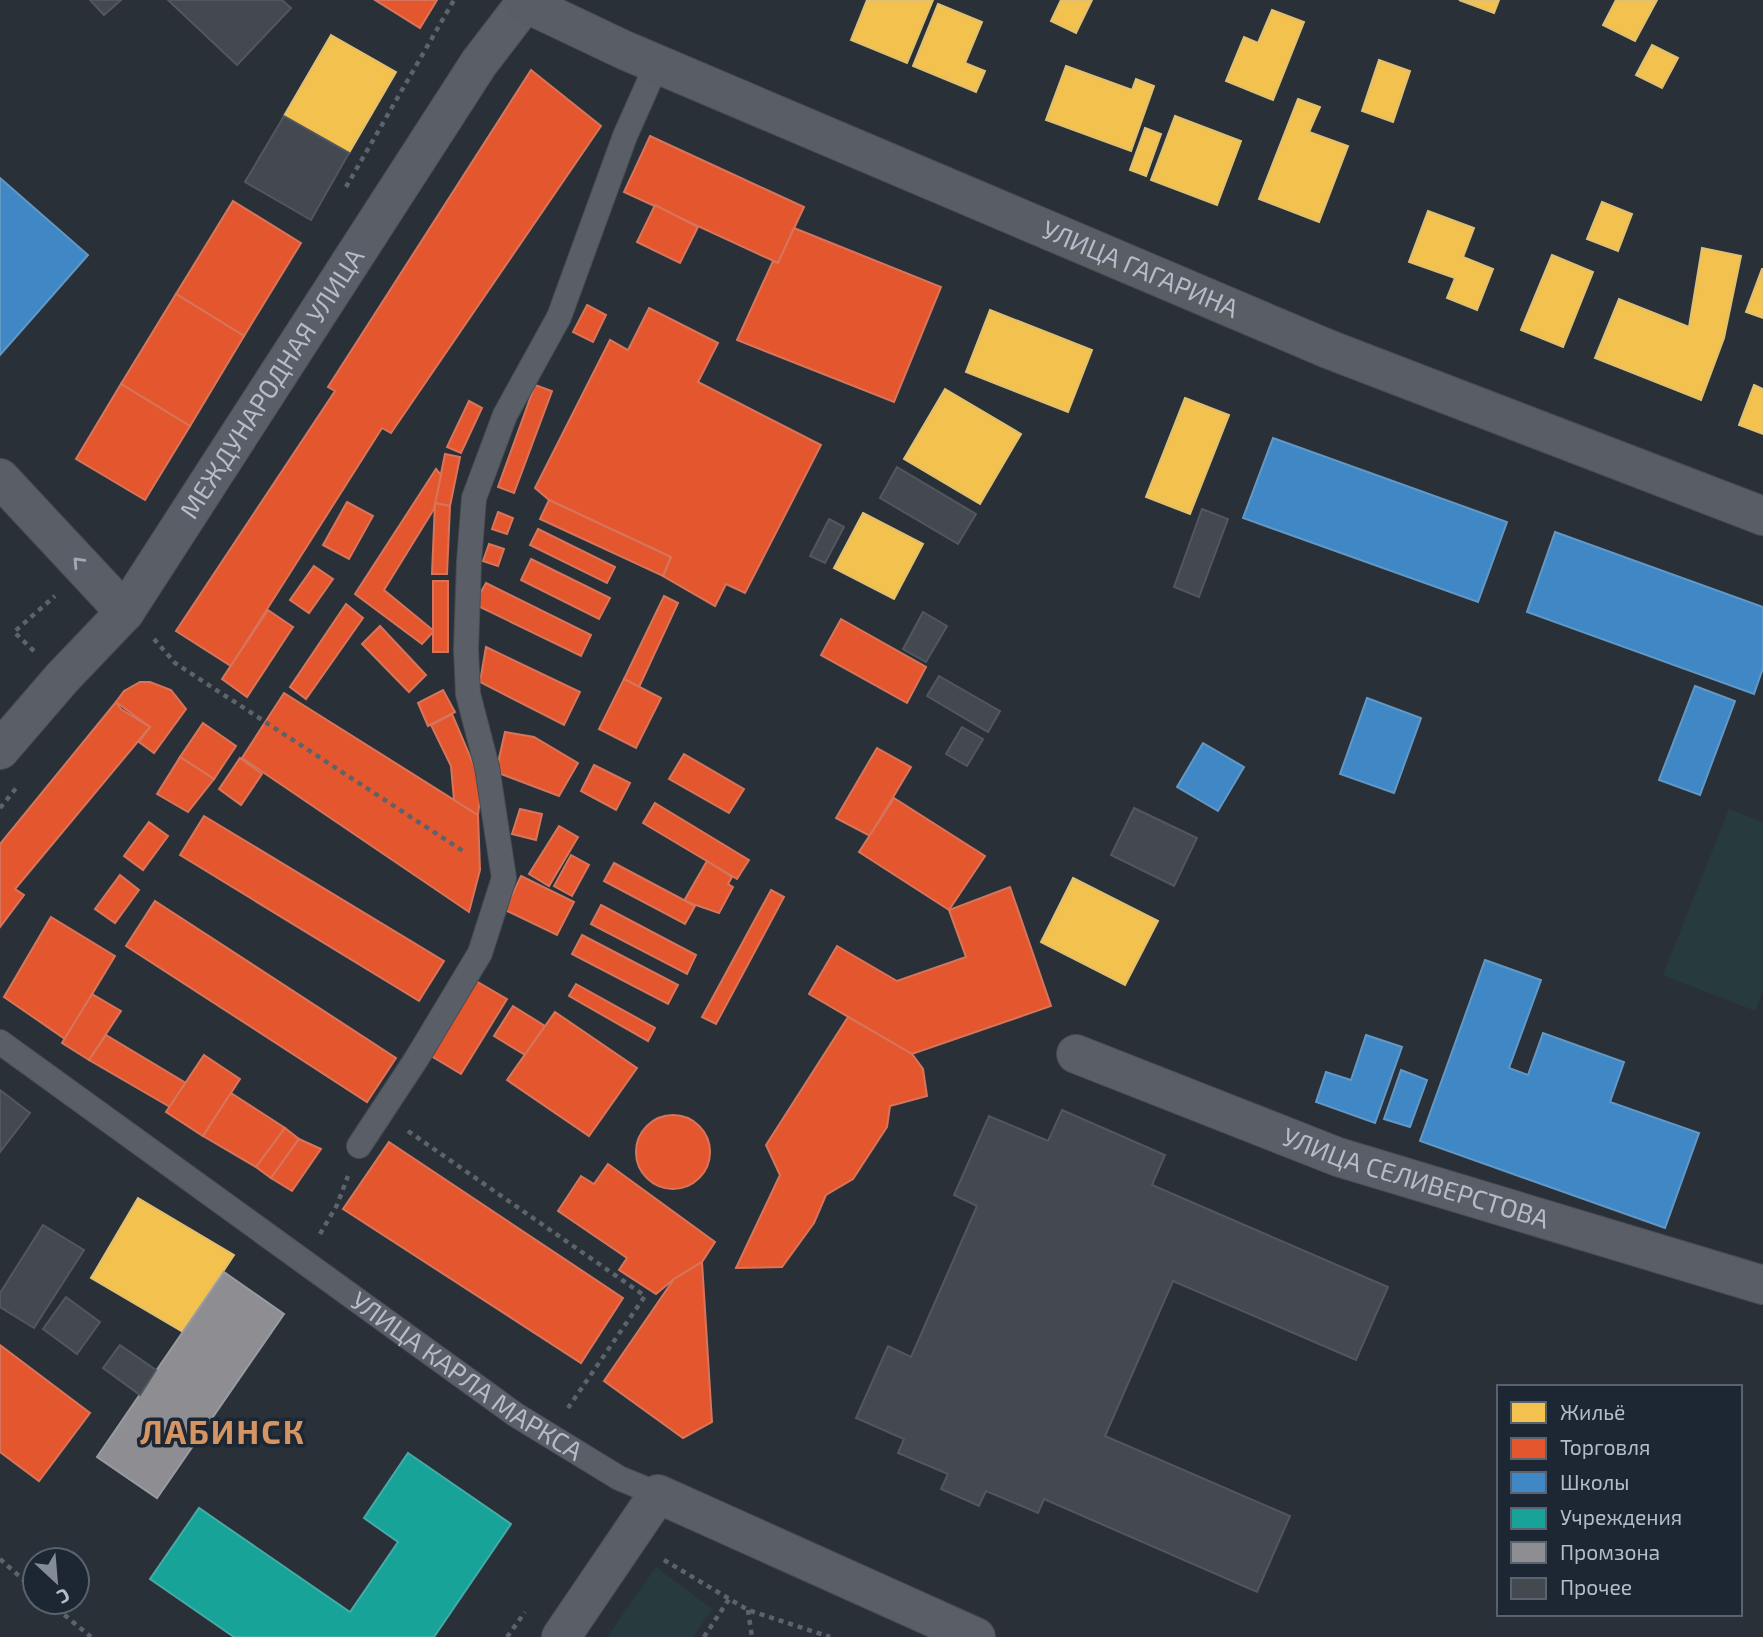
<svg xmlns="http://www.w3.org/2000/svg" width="1763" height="1637" font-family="'Exo 2',sans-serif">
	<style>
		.green { fill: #273a3e }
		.homes { fill: #f2c14e; stroke: #dfc073; stroke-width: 2 }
		.shops { fill: #e4572e; stroke: #d6755c; stroke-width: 2 }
		.schools { fill: #3f88c5; stroke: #6298c6; stroke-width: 2 }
		.public { fill: #17a398; stroke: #46aaa7; stroke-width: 2 }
		.industry { fill: #8d8d92; stroke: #999ba2; stroke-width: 2 }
		.building { fill: #444950; stroke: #52575f; stroke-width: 2 }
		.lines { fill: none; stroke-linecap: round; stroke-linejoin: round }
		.lane-casing { stroke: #484c53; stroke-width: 26 }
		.street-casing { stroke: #484c53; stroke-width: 40 }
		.secondary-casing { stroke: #484c53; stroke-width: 40 }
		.path { stroke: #5d636a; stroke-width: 4.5; stroke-dasharray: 5 5; stroke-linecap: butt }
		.lane { stroke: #5a5e66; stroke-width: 24 }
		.street { stroke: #5a5e66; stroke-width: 38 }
		.secondary { stroke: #595d64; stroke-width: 38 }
		.oneway { stroke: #a2a9b5 }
		.labels { text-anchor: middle; stroke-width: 7; stroke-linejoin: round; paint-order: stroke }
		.street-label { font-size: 26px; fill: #b4bcc9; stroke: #1d2633 }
		.district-label { font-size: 33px; font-weight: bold; letter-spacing: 2px; fill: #d59563; stroke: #1d2633 }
	</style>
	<rect width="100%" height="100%" fill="#2a3038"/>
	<g class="green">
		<path d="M1729 809 1763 822V992L1755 1011 1663 975Z"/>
		<path d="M656 1567 712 1609 693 1637H607Z"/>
	</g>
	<g class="homes">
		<path d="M867 0H933L907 63 851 40Z"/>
		<path d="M1061 0H1092L1076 33 1051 21Z"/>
		<path d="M1459 0H1499L1494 13Z"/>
		<path d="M1616 0H1657L1635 41 1603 25Z"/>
		<path d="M938 4 982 22 965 63 985 71 976 92 913 66Z"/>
		<path d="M1272 10 1304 22 1273 100 1226 81 1244 37 1258 43Z"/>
		<path d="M331 35 396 72 349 153 284 116Z"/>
		<path d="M1652 45 1678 58 1662 88 1636 75Z"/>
		<path d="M1379 60 1410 71 1393 122 1362 111Z"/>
		<path d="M1066 66 1132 90 1136 79 1154 86 1131 151 1046 120Z"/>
		<path d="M1298 99 1320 107 1309 132 1348 146 1319 222 1259 199Z"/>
		<path d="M1175 116 1241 141 1217 205 1151 180Z"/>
		<path d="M1145 128 1161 134 1146 176 1130 170Z"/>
		<path d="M1602 202 1632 214 1618 251 1587 239Z"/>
		<path d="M1428 211 1474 228 1463 257 1493 269 1477 310 1447 298 1455 278 1409 262Z"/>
		<path d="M1702 248 1741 256 1724 338 1701 400 1595 358 1619 299 1689 327Z"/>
		<path d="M1552 255 1593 272 1563 347 1521 330Z"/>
		<path d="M1762 269H1763V318L1746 312Z"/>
		<path d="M990 310 1092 350 1068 412 966 372Z"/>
		<path d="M1754 385 1763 389V434L1739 425Z"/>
		<path d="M945 389 1021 434 980 504 904 459Z"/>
		<path d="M1185 398 1229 415 1190 514 1146 497Z"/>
		<path d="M863 513 923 544 894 599 834 568Z"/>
		<path d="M1073 878 1158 921 1125 985 1041 942Z"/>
		<path d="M138 1198 234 1255 183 1332 91 1278Z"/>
	</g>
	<g class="shops">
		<path d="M375 0H437L420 28Z"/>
		<path d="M531 70 601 126 391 433 382 428 231 666 176 631 335 391 328 387Z"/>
		<path d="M650 136 804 207 778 263 624 192Z"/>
		<path d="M233 201 301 243 244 336 176 294Z"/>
		<path d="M655 205 698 227 680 263 637 242Z"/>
		<path d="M794 228 941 287 894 402 737 340 773 261 778 263Z"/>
		<path d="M176 294 244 336 190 426 121 384Z"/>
		<path d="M587 305 606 315 593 342 573 332Z"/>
		<path d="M649 308 718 343 698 382 821 445 745 593 726 584 715 606 663 576 671 557 549 500 535 488 610 340 628 350Z"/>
		<path d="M121 384 190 426 145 500 76 459Z"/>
		<path d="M535 385 552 391 514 493 498 487Z"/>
		<path d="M469 401 482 408 461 453 447 447Z"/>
		<path d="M445 454 460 457 450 506 435 503Z"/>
		<path d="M436 469 441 475 434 509 384 590 434 631 422 644 355 594Z"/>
		<path d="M549 500 671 557 663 576 540 519Z"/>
		<path d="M347 502 373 516 349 559 323 545Z"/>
		<path d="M435 503 450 506 447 574H432Z"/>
		<path d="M498 512 513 518 507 534 492 529Z"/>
		<path d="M538 529 615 567 607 583 530 545Z"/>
		<path d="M489 544 504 549 498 566 483 561Z"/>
		<path d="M531 559 610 598 599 619 521 580Z"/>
		<path d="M314 566 333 579 309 613 290 600Z"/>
		<rect x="433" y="581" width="15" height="71"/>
		<path d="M486 583 591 635 581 656 474 604Z"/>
		<path d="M664 596 678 603 639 687 624 679Z"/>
		<path d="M346 604 363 618 306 699 290 687Z"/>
		<path d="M268 610 293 627 247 697 222 679Z"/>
		<path d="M841 619 926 667 907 703 821 655Z"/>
		<path d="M380 626 426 675 409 692 362 644Z"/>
		<path d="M486 647 580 692 564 725 480 682Z"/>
		<path d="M624 679 661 698 636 748 599 729Z"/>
		<path d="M140 682H150L171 690 186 709 154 753 139 742 150 727 116 702 124 691Z"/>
		<path d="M443 690 455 712 428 726 418 703Z"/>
		<path d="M284 693 478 815 480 870 469 912 242 758Z"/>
		<path d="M116 702 121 709 150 727 15 889 24 895 0 927V844Z"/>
		<path d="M452 714 475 768 480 798 478 815 454 800 451 766 431 725Z"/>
		<path d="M203 723 236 746 214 779 180 757Z"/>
		<path d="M505 732 534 737 578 763 559 796 496 772Z"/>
		<path d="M877 748 911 767 870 836 836 818Z"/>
		<path d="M684 754 744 789 729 813 669 779Z"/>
		<path d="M180 757 214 779 188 812 157 794Z"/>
		<path d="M240 758 262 774 241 805 219 789Z"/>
		<path d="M594 765 630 783 616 810 581 791Z"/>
		<path d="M894 798 985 856 949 910 859 852Z"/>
		<path d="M655 803 749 860 737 879 643 823Z"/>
		<path d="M520 809 542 814 536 840 512 834Z"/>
		<path d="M204 816 444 961 419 1001 180 855Z"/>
		<path d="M149 822 168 836 143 870 124 856Z"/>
		<path d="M559 826 578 837 549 886 529 874Z"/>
		<path d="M571 855 589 865 572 896 554 886Z"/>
		<path d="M707 861 732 877 728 884 733 887 719 913 684 901Z"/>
		<path d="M614 863 695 906 685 924 604 881Z"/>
		<path d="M120 875 139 890 115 923 95 909Z"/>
		<path d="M521 876 574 902 557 935 505 910Z"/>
		<path d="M1010 887 1051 1006 912 1054 809 994 837 946 897 981 966 957 949 910Z"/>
		<path d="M771 890 784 897 716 1024 702 1017Z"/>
		<path d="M155 901 396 1058 367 1102 126 946Z"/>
		<path d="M601 905 696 955 687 974 591 924Z"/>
		<path d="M51 917 115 956 65 1039 4 997Z"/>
		<path d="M582 935 678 985 668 1004 572 954Z"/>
		<path d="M476 981 507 999 461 1074 431 1056Z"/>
		<path d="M576 984 655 1028 648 1041 569 996Z"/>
		<path d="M92 994 121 1011 89 1060 62 1043Z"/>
		<path d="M513 1006 545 1026 525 1055 494 1036Z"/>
		<path d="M555 1012 637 1068 589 1136 507 1080Z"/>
		<path d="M848 1017 912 1054 923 1069 927 1096 890 1106 887 1127 853 1179 826 1195 814 1223 782 1267 736 1268 780 1175 766 1145Z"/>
		<path d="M106 1035 186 1083 170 1107 89 1060Z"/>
		<path d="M204 1055 240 1079 203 1136 166 1112Z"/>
		<path d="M231 1093 285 1128 256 1167 203 1136Z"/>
		<circle cx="673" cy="1152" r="37"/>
		<path d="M285 1128 299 1139 271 1178 256 1167Z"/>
		<path d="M299 1139 321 1149 292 1191 271 1178Z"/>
		<path d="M389 1142 623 1298 581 1363 343 1209Z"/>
		<path d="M608 1164 715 1242 702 1262 674 1279 656 1294 619 1270 627 1258 558 1211 581 1176 594 1184Z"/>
		<path d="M702 1262 712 1422 683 1438 604 1381 674 1279Z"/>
		<path d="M0 1345 90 1413 39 1481 0 1452Z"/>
	</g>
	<g class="schools">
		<path d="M0 178 88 255 0 355Z"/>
		<path d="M1273 438 1507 522 1478 602 1243 518Z"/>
		<path d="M1555 532 1763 607V668L1754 694 1527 612Z"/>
		<path d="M1695 686 1735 701 1700 795 1659 780Z"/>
		<path d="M1367 698 1421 718 1394 793 1340 774Z"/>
		<path d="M1203 743 1244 767 1218 811 1177 787Z"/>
		<path d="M1485 960 1541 980 1509 1068 1528 1075 1543 1033 1624 1062 1610 1102 1699 1133 1665 1228 1420 1141Z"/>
		<path d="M1366 1035 1402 1047 1375 1123 1316 1102 1326 1072 1351 1080Z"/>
		<path d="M1401 1070 1427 1080 1410 1127 1384 1119Z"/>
	</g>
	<path class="public" d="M408 1453 511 1524 434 1637H234L150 1579 199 1508 350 1612 398 1542 364 1518Z"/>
	<path class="industry" d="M224 1272 284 1314 157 1498 97 1457Z"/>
	<g class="building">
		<path d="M90 0H121L104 15Z"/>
		<path d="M168 0H282L291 8 237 65Z"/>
		<path d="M284 116 349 153 311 220 245 182Z"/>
		<path d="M897 467 976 514 958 544 880 498Z"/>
		<path d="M1202 509 1228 519 1199 597 1174 587Z"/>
		<path d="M829 519 844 527 825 563 810 556Z"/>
		<path d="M923 612 947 626 926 662 903 649Z"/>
		<path d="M939 676 1000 711 988 732 927 696Z"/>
		<path d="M962 727 983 739 967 766 946 754Z"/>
		<path d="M1134 808 1197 838 1174 886 1111 855Z"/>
		<path d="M0 1090 30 1113 0 1152Z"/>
		<path d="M1062 1110 1165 1155 1152 1185 1388 1287 1356 1360 1173 1281 1105 1436 1290 1516 1257 1592 1044 1499 1038 1513 986 1491 979 1506 941 1489 948 1474 898 1453 904 1439 856 1418 888 1346 911 1357 977 1206 954 1195 989 1116 1048 1141Z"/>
		<path d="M43 1225 84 1250 34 1328 0 1307V1293Z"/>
		<path d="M66 1297 100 1322 77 1354 43 1329Z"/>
		<path d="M120 1345 156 1370 140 1395 103 1368Z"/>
	</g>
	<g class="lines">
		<g class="lane-casing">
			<g id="lane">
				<path id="s1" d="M0 1042 516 1415 619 1478 658 1494"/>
				<path d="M359 1146 417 1058 480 953 504 878 487 767 468 694 466 649 469 562 474 498 505 415 559 317 625 136 657 64"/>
			</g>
		</g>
		<g class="street-casing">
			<g id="street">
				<path d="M0 478 125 612"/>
				<path id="s2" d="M0 750 62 678 125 612 479 63 525 3"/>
				<path id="s3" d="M1076 1054 1338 1157 1763 1285"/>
				<path d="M561 1637 658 1494 976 1637"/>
			</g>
		</g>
		<g class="secondary-casing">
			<g id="secondary">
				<path id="s4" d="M527 0 525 3 624 50 1328 349 1763 516"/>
			</g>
		</g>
		<g class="path">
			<path d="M346 187 454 0"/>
			<path d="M154 639 175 663 466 853"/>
			<path d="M34 651 14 632 55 596"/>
			<path d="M0 808 17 787"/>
			<path d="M408 1131 645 1296 568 1408"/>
			<path d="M320 1234 337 1205 348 1176"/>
			<path d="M0 1559 35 1590"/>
			<path d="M664 1560 748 1610 830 1637"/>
			<path d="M49 1602 91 1637"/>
			<path d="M748 1610 752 1637"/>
			<path d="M507 1637 525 1612"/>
			<path d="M704 1637 729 1599"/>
		</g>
		<use href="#lane" class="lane"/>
		<use href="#street" class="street"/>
		<use href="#secondary" class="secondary"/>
	</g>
	<defs><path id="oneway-chevron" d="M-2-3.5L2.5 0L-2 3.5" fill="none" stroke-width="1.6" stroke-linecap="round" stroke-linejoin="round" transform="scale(1.75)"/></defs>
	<use class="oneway" href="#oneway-chevron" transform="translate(78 562) rotate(-133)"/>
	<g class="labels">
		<g class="street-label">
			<text dy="9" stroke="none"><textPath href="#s4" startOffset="674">УЛИЦА ГАГАРИНА</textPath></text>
			<text dy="9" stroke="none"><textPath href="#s2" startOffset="458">МЕЖДУНАРОДНАЯ УЛИЦА</textPath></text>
			<text dy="9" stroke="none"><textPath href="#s3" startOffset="362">УЛИЦА СЕЛИВЕРСТОВА</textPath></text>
			<text dy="9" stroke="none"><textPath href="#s1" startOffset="574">УЛИЦА КАРЛА МАРКСА</textPath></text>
		</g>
		<g class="district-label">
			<text x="223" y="1444">ЛАБИНСК</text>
		</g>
	</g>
	<rect x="1497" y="1385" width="245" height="231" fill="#1d2633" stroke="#59626f" stroke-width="2"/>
	<rect x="1511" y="1402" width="35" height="21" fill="#f2c14e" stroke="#59626f" stroke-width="2"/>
	<text x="1560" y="1420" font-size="21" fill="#b4bcc9">Жильё</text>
	<rect x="1511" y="1438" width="35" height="21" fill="#e4572e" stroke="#59626f" stroke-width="2"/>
	<text x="1560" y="1455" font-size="21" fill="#b4bcc9">Торговля</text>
	<rect x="1511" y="1472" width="35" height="21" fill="#3f88c5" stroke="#59626f" stroke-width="2"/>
	<text x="1560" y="1490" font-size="21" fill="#b4bcc9">Школы</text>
	<rect x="1511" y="1508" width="35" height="21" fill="#17a398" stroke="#59626f" stroke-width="2"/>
	<text x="1560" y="1525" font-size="21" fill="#b4bcc9">Учреждения</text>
	<rect x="1511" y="1542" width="35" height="21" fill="#8d8d92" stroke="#59626f" stroke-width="2"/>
	<text x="1560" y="1560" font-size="21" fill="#b4bcc9">Промзона</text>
	<rect x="1511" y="1578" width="35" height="21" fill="#444950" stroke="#59626f" stroke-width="2"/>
	<text x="1560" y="1595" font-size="21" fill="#b4bcc9">Прочее</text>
	<g transform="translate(56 1581) rotate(154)"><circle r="33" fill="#1d2633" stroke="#59626f" stroke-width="2"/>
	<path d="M0-5L12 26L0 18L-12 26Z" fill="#848b96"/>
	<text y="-10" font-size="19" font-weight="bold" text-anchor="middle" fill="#b4bcc9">С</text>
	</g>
</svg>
